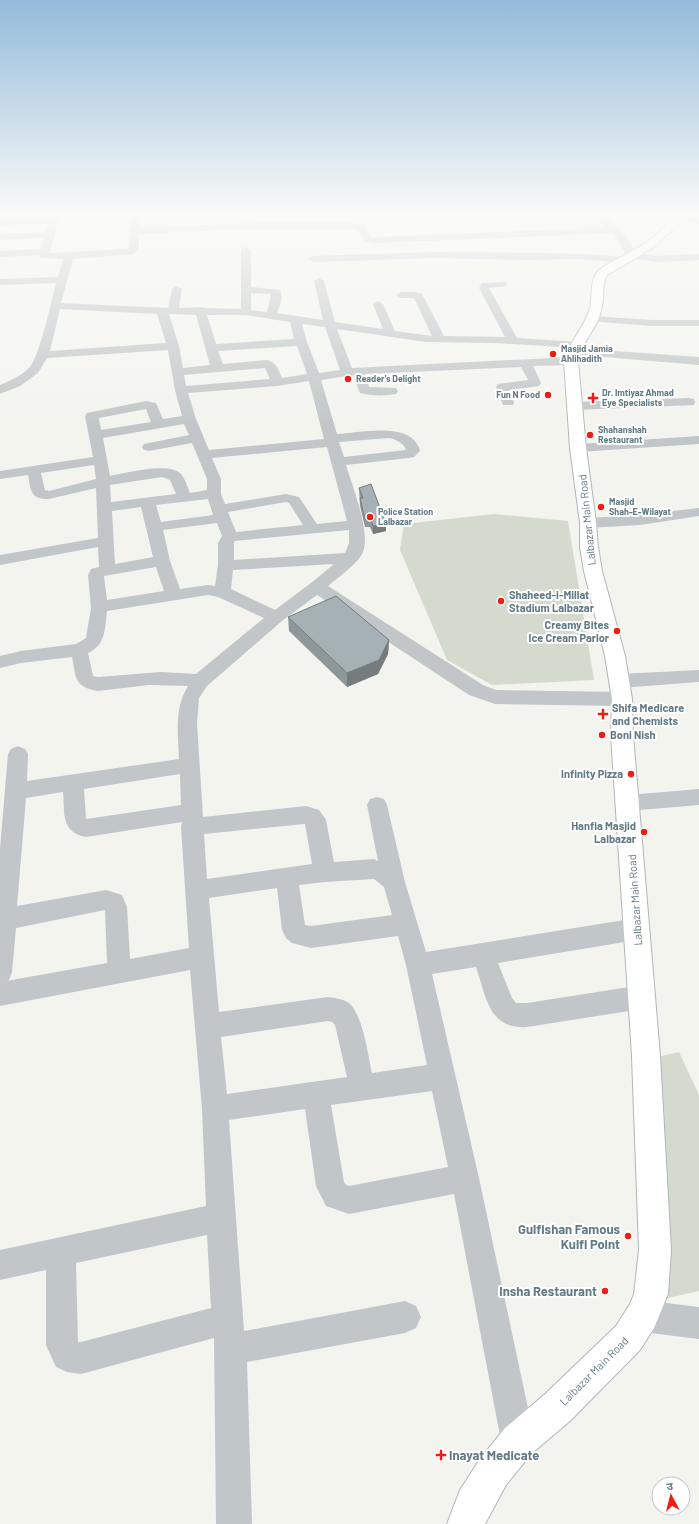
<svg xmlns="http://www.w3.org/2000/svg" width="699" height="1524" font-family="Barlow,'Noto Sans Devanagari',sans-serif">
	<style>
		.green { fill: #d5dace }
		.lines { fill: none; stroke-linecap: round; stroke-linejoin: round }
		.secondary-casing { stroke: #aeb7ba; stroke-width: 2 }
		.minor { fill: #c1c6c8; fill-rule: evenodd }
		.tertiary { fill: #c1c6c8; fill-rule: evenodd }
		.secondary { fill: #fff; fill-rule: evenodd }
		.wall { fill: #8e989b }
		.shaded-wall { fill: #747c7e }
		.building { fill: #a5b1b4; stroke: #747c7e }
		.poi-dot { fill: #f01d14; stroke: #fff; stroke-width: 1.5 }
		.labels { text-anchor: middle; stroke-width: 4; stroke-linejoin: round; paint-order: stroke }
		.far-poi-label { font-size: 9px; font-weight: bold; fill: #617a83; stroke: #fff; text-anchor: start }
		.street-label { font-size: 11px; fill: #617a83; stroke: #fff }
		.poi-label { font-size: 11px; font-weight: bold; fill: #617a83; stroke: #fff; text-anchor: start }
		.near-poi-label { font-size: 13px; font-weight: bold; fill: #617a83; stroke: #fff; text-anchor: end }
	</style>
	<rect width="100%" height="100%" fill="#f4f4ef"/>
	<g class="green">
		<path d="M494 514 568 521 594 680 492 685 447 660 400 550 404 524Z"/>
		<path d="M679 1052 699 1095V1291L663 1299 653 1058Z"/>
	</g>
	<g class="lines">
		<g class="secondary-casing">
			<path id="secondary" d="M680 213H691L651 249 607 275C602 285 604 295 602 306 599 327 582 341 578 361L586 448 596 523 598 547 602 571 625 656 632 699 633 735 660 1056 671 1250 668 1294 654 1328 640 1350 570 1421 531 1454 506 1485 485 1524H447L460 1490 480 1459 505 1428 544 1395 616 1326 630 1304 634 1294 639 1250 632 1056 611 735 612 699 605 656 584 571 580 547V523L570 448 564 361C569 342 584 328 590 308 593 296 589 280 599 270 611 261 629 254 642 245 656 237 667 224 680 213Z"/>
		</g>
		<g class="minor">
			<path d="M51 213H60L50 253 128 249 129 247 131 213H139V228L249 223H355L364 226 371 237H375L615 227 620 230 615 233 375 243 365 241 358 230 354 229H249L139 234V247L134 254 73 259 61 303 168 308 172 289 177 286 182 289 179 308 200 307 204 308 241 309V250L246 247 251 250V287L280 290C284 297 280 305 277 313L323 320 314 281 319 278 324 281 335 322 383 329 373 304 378 301 383 304 395 331 432 336 414 298H401L396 295 401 292H416L422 294 444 336 505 337 479 288 482 283 506 282 507 284 506 286 489 288 517 338 578 342 582 343 584 345 582 347 578 348 494 343 426 342 337 329 352 368 571 357 575 358 577 361 575 364 571 365 533 366 541 383 539 386 509 390 514 402 513 405H503L496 387 498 384 528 380 521 367 365 374 369 387 396 388 398 391 396 394C386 396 370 396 360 393L353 375 321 380 337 434C359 433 413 420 420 451L414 457 409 458 346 465C352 485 371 533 363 552 358 564 337 578 328 586L483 685 496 690 622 692 629 694 631 699 629 704 622 706 495 704 469 695 317 595 282 621 207 686 199 698 197 723 203 817 306 806 319 810 326 820 334 862 374 859 378 861 367 805 370 799 377 797 384 799 387 805 405 882 426 952 637 918 645 921 649 929 645 937 637 940 498 963 512 998 516 1003H527L642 985 651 989 654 997 651 1005 642 1009 527 1027C488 1030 486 995 476 967L432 974 479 1178 535 1441 530 1453 518 1458 506 1453 501 1441 454 1194 349 1214 326 1206 316 1186 305 1109 229 1120 244 1331 405 1301 416 1306 421 1317 416 1328 405 1333 247 1362 252 1524H216L214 1338 81 1374 67 1372 56 1367 46 1345V1270L0 1280V1250L206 1206 202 1109 190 970 0 1006V849L8 754 11 749 18 746 25 749 28 754 27 781 179 759C178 733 174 709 188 686L149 685 98 691C74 687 76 678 72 657L21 663 0 668V656L21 651 76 644 86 638 91 608 88 575 91 569 99 567 98 547 0 565V555L98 538 96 488 49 499C30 499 31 491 28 475L0 479V471L93 457 85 416 87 413 146 401 156 403 163 419 182 416 175 390 168 350 47 358 38 373 20 386 0 394V385C10 381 21 376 29 368 40 356 51 302 56 283L0 285V279L58 277 63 259 41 258 39 255 0 257V251L41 249 44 238 0 240V234L46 232 49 223 0 226V220L50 217ZM251 293 271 294 267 312 251 310ZM60 309 157 314 166 343 50 351ZM169 314 196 315 210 365 183 368 179 346ZM207 315H246L290 322 294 339 216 344ZM302 324 325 327 340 370 319 373 307 342ZM297 346 307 374 282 378C278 369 277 363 267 360L223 364 218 351ZM265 368 270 379 186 386 184 375ZM309 381 324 439 209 450 196 419 188 393 277 386ZM146 409 151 422 101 430 99 418ZM184 424 189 435 144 444 142 447 144 450 149 451 192 443 207 479V490L190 493C187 486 185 478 180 473 167 462 125 473 110 476L103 438ZM389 438C395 439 404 443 406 450L344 457 339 442ZM327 447 347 521 317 524 299 497 286 494 225 504 221 494V479L212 458ZM94 465 96 479 49 491 45 490 41 473ZM162 477 170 480 176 494 111 502 110 485ZM208 499 213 515 161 522 156 505ZM286 502 289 503 303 525 236 532 228 512ZM141 507 153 557 115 564 112 511ZM217 523 222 536 218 543V565L215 586 208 585 180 589 170 561 163 530ZM349 530V543L345 553 234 560V541ZM334 564 311 583 275 610 231 589 233 570ZM156 567 164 591 107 600 104 576ZM208 595 218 597 264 618 196 674 161 672 98 677 93 676 88 653C106 645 105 628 107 611ZM180 774 181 805 86 819 84 789ZM63 792C65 813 60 832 86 837L182 822 181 827 189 948 130 959 127 907 122 895 106 890 17 906 26 798ZM305 824 312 864 207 879 204 834ZM374 879 384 887 392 915 311 926 305 925 299 885 325 882ZM277 888 282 930 286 938 292 943 311 948 398 936 406 965 427 1065 372 1073C368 1055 363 1015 349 1003 343 999 335 998 328 997L219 1012 209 898ZM105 910 107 963 6 981 9 980 12 972 16 928ZM328 1021 332 1022 335 1025 347 1077 227 1094 221 1037ZM432 1091 448 1167 349 1186 345 1184 344 1182 331 1105ZM207 1235 211 1308 81 1342H78L76 1263Z"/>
			<path d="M681 214 699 218V224L678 219 676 217 678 215Z"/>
			<path d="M434 252C497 253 561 251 624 257L629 260 624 263 581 259 527 260 434 258 313 262 308 259 313 256Z"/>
			<path d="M632 253 657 256 699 254V260L657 262 629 258 627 256Z"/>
			<path d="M592 316 652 320H699V326H652L588 321 586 319 588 317Z"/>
			<path d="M573 348 699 357V365L569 354 567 352 569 350Z"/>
			<path d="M689 398 694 399 695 402 694 405 576 410 571 409 570 406 571 403 576 402Z"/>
			<path d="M699 436V444L578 452 573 451 571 448 573 445 578 444Z"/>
			<path d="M699 508V516L640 525 588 528 583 526 580 523 583 520 588 518 640 515Z"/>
			<path d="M699 670V682L620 688 614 686 611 681 614 676 620 674Z"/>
			<path d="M699 789V805L628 811 621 809 618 803 621 797 628 795Z"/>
			<path d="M642 1300 699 1307V1339L642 1332 631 1327 626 1316 631 1305Z"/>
		</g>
		<path class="tertiary" d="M592 213H603C618 225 629 239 637 256L636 258H628L614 234Z"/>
		<use href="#secondary" class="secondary"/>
	</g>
	<g class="wall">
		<path d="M359 488 386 531 373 534 370 527H365L360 506Z"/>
		<path d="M288 617 389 640 388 654 378 674 347 687 289 631Z"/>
	</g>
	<g class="shaded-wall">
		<path d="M386 524V531L373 534V526Z"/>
		<path d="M389 640 388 654 378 674 347 687V673Z"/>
	</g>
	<g class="building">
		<path d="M371 484 386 524 373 526 371 520H365L360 498H363L359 488Z"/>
		<path d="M336 596 389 640 379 660 347 673 288 617Z"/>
	</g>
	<linearGradient id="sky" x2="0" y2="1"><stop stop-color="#93bbdb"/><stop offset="0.5" stop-color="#fafaf8"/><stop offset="1" stop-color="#fafaf8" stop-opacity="0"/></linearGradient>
	<rect width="699" height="427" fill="url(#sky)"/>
	<g class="poi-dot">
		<circle cx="553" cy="354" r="4"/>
		<circle cx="348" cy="379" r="4"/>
		<circle cx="548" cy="395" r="4"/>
		<path d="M591 392h4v4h4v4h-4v4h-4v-4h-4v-4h4z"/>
		<circle cx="590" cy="435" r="4"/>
		<circle cx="601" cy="507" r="4"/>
		<circle cx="370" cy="517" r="4"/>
		<circle cx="501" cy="601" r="4"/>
		<circle cx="617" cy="631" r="4"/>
		<path d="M601 708h4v4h4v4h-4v4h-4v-4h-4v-4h4z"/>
		<circle cx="602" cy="735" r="4"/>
		<circle cx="631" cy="774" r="4"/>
		<circle cx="644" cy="832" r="4"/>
		<circle cx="628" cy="1236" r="4"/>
		<circle cx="605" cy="1291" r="4"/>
		<path d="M439 1449h4v4h4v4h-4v4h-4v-4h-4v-4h4z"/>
	</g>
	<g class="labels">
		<g class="far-poi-label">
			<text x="561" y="352">Masjid Jamia<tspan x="561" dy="10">Ahlihadith</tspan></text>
			<text x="356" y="382">Reader's Delight</text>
			<text x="602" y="396">Dr. Imtiyaz Ahmad<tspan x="602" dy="10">Eye Specialists</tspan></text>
			<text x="540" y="398" text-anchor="end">Fun N Food</text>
			<text x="598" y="433">Shahanshah<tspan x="598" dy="10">Restaurant</tspan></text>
			<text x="609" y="505">Masjid<tspan x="609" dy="10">Shah-E-Wilayat</tspan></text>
			<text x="378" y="515">Police Station<tspan x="378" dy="10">Lalbazar</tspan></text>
		</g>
		<g class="street-label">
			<text transform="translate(587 520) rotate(-96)" y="4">Lalbazar Main Road</text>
			<text transform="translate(635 900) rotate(-94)" y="4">Lalbazar Main Road</text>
			<text transform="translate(594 1371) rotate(-45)" y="4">Lalbazar Main Road</text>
		</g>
		<g class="poi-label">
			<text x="509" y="599">Shaheed-i-Millat<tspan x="509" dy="13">Stadium Lalbazar</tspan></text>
			<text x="609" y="629" text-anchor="end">Creamy Bites<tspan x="609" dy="13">Ice Cream Parlor</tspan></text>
			<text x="612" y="712">Shifa Medicare<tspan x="612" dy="13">and Chemists</tspan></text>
			<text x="610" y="739">Boni Nish</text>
			<text x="623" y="778" text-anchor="end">Infinity Pizza</text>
			<text x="636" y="830" text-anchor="end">Hanfia Masjid<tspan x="636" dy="13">Lalbazar</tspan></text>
		</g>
		<g class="near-poi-label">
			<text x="620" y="1234">Gulfishan Famous<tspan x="620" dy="15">Kulfi Point</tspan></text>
			<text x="597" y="1296">Insha Restaurant</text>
			<text x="449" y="1460" text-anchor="start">Inayat Medicate</text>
		</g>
	</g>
	<g transform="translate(671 1496) rotate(353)"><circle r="19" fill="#ffffff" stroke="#c0cacd"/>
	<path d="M0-3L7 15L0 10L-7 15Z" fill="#f01d14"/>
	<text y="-6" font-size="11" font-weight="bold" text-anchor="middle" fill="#617a83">उ</text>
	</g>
</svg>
